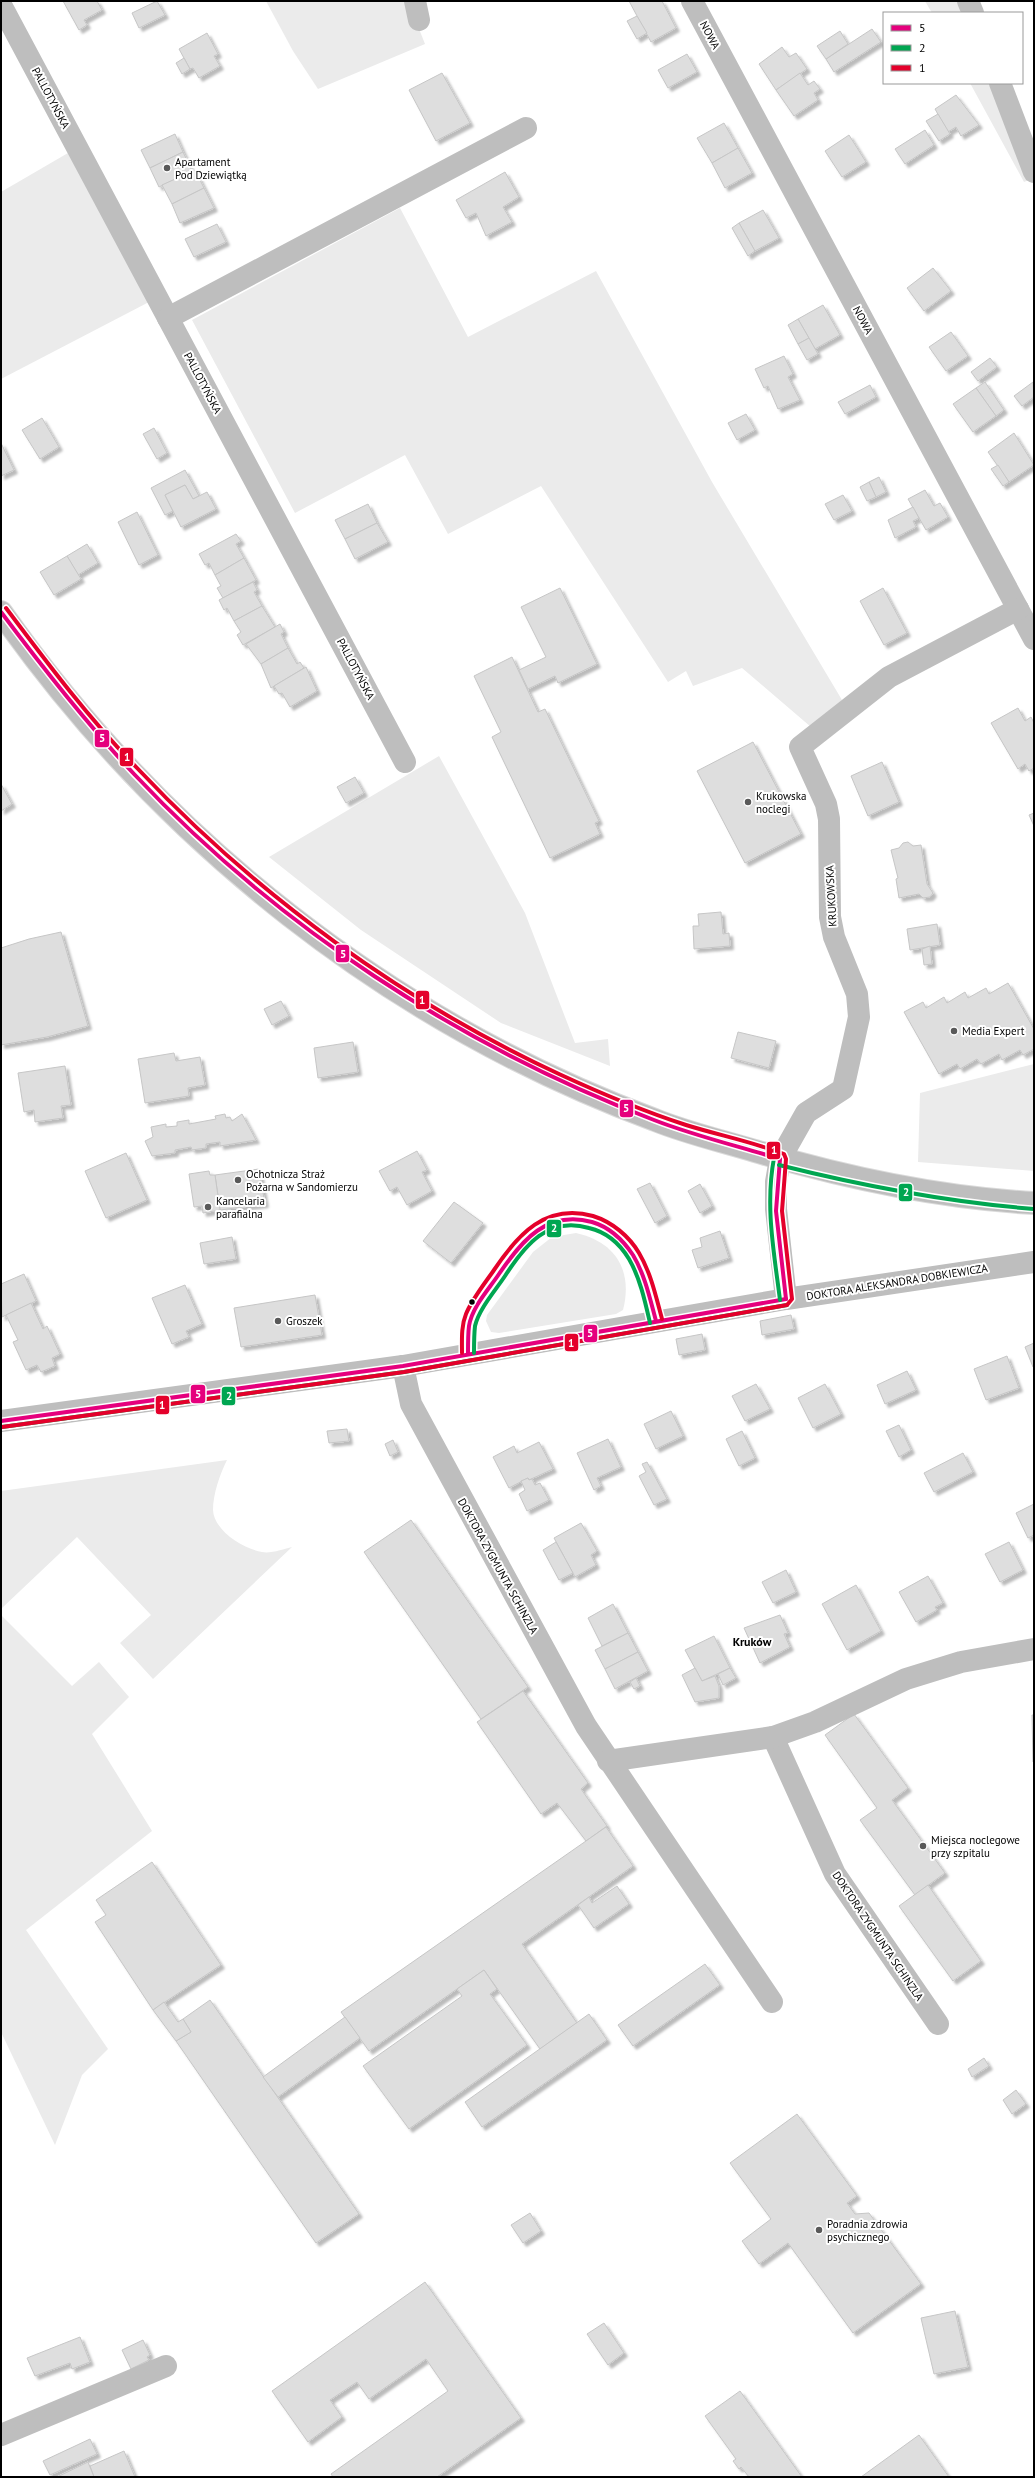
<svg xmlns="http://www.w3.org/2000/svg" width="1035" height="2478" font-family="'PT Sans',sans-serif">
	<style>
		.green { fill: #ebebeb }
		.building { fill: #dedede; stroke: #c6c6c6; filter: url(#shadow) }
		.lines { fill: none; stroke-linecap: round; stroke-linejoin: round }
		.major-casing { stroke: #dbdbdb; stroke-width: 24 }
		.minor { stroke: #bebebe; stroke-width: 22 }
		.major { stroke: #bebebe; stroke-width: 22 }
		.bus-1-casing { stroke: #fff; stroke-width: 7 }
		.bus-2-casing { stroke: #fff; stroke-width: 7 }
		.bus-3-casing { stroke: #fff; stroke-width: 7 }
		.bus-1 { stroke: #e5007d; stroke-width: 4 }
		.bus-2 { stroke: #00a651; stroke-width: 4 }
		.bus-3 { stroke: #e4002b; stroke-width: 4 }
		.poi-dot { fill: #595959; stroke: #fff; stroke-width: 1.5 }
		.bus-dot { fill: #000; stroke: #fff; stroke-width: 1.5 }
		.labels { text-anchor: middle; stroke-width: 4; stroke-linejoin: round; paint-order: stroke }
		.street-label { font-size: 11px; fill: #000; stroke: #fff }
		.poi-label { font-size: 11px; fill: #000; stroke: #fff; text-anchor: start }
		.neighbourhood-label { font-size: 12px; font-weight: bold; fill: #000; stroke: #fff }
		.line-badge { stroke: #fff; stroke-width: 1.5 }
		.badge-label { font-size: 11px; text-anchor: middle; font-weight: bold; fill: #fff }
	</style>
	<defs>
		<filter id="shadow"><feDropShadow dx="3.5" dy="3.5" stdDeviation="1" flood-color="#0004"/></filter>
	</defs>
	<rect width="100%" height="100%" fill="#fff"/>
	<g class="green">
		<path d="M266 1H408L425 44 318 89 293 51Z"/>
		<path d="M925 1H975L980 13H932Z"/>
		<path d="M970 83H1008L1034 178 1024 182Z"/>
		<path d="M68 153 149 302 1 379V192Z"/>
		<path d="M400 208 468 337 596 271 712 482 842 700 811 727 742 668 693 686 686 671 668 682 541 486 448 534 405 455 295 513 192 320Z"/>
		<path d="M439 756 525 913 575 1043 608 1039 610 1066 501 1023 361 930 269 857Z"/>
		<path d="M1034 1064V1171L918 1162 920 1093Z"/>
		<path d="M576 1233C616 1242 633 1271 623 1310L616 1314 499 1333 491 1332 486 1321 487 1315 533 1252 552 1237Z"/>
		<path d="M227 1460C220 1474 213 1494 213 1510 214 1531 244 1549 262 1552 270 1554 284 1549 292 1547L153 1679 120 1643 151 1615 77 1537 1 1609V1491Z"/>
		<path d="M1 1615 72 1686 99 1662 129 1697 92 1734 152 1831 26 1930 108 2049 82 2075 55 2145 1 2032Z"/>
	</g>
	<g class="building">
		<path d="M63 1H97L102 10 84 20 87 25 79 30Z"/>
		<path d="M157 1 165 15 139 28 132 13Z"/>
		<path d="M629 1H662L676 28 651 42Z"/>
		<path d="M637 16 647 33 637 39 627 21Z"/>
		<path d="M872 29 881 42 834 72 826 59Z"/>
		<path d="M840 31 848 44 826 59 817 46Z"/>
		<path d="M207 33 218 54 214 56 220 66 199 78 193 68 190 69 179 49Z"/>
		<path d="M782 47 789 57 796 53 807 69 776 90 759 64Z"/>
		<path d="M687 54 697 72 668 88 658 70Z"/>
		<path d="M184 58 190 69 182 74 176 63Z"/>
		<path d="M442 73 470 123 436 141 409 90Z"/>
		<path d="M800 73 808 85 814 81 820 89 814 93 818 100 794 116 776 90Z"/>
		<path d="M956 95 979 125 961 136 956 127 948 132 935 109Z"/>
		<path d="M938 114 950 134 939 141 926 121Z"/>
		<path d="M724 123 738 148 712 163 697 138Z"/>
		<path d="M925 130 934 145 905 164 895 149Z"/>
		<path d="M175 134 183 152 150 168 141 150Z"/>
		<path d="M849 135 866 162 842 177 825 151Z"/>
		<path d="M738 148 752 173 725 188 712 163Z"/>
		<path d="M183 152 192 171 159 187 150 168Z"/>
		<path d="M195 170 204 188 172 204 162 185Z"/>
		<path d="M505 172 519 197 503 207 512 222 486 236 476 213 466 218 456 200Z"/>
		<path d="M204 188 214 208 180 223 172 204Z"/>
		<path d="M763 210 779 238 755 251 739 223Z"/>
		<path d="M739 223 755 251 748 256 732 228Z"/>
		<path d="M217 224 226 242 194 257 185 239Z"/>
		<path d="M933 268 951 291 924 311 907 288Z"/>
		<path d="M823 305 840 335 815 349 798 319Z"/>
		<path d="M798 319 809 338 798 344 788 325Z"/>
		<path d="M951 332 968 356 946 371 929 347Z"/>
		<path d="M809 338 818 354 807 360 798 344Z"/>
		<path d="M784 356 793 374 788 377 800 400 778 409 768 386 764 388 755 369Z"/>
		<path d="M990 358 997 367 978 381 971 372Z"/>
		<path d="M985 382 1004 410 996 416 976 388Z"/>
		<path d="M1033 382 1034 397 1022 406 1014 396Z"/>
		<path d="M870 385 876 397 845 414 838 402Z"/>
		<path d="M976 388 996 416 973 432 953 404Z"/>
		<path d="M746 414 755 430 737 440 728 423Z"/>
		<path d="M42 418 59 447 40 459 22 430Z"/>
		<path d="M154 428 167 453 157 459 143 434Z"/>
		<path d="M1014 433 1034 465 1009 482 988 452Z"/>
		<path d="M1 443 14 470 1 476Z"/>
		<path d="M998 465 1009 482 1003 486 991 469Z"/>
		<path d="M185 470 199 496 193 499 185 485 165 495 173 511 165 515 151 488Z"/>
		<path d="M879 477 886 492 876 497 869 482Z"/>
		<path d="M869 482 876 497 867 501 860 487Z"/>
		<path d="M185 485 193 499 207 492 216 509 181 527 165 495Z"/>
		<path d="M925 490 934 506 940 503 948 517 926 530 908 499Z"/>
		<path d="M843 495 852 511 834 520 825 504Z"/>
		<path d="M368 504 377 523 345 539 335 520Z"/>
		<path d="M913 507 919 518 913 521 916 527 895 538 888 520Z"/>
		<path d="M137 512 158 555 139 565 118 522Z"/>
		<path d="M377 523 388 542 355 559 345 539Z"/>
		<path d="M236 534 241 541 236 544 244 558 215 575 209 563 205 565 199 554Z"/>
		<path d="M87 544 98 563 78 575 67 556Z"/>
		<path d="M67 556 81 579 54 595 40 572Z"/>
		<path d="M244 558 256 580 223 598 217 588 221 586 215 575Z"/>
		<path d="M253 582 257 590 254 592 262 606 234 621 227 608 224 610 219 600Z"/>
		<path d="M560 588 597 664 558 683 555 676 528 689 519 670 546 657 521 607Z"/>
		<path d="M883 588 907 633 884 645 860 601Z"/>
		<path d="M262 606 275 627 243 645 237 635 241 632 234 621Z"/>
		<path d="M280 624 284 632 281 634 288 648 261 664 246 644Z"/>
		<path d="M288 648 297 664 300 662 304 668 271 688 261 664Z"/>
		<path d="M512 657 538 712 545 709 599 821 595 823 600 834 550 858 492 737 501 732 474 676Z"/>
		<path d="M306 667 317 691 290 707 282 693 279 694 274 686Z"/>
		<path d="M1018 708 1025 721 1031 717 1034 723V768L1029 771 1025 764 1018 769 991 723Z"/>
		<path d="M753 742 801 834 745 863 697 771Z"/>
		<path d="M882 762 899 802 868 816 851 776Z"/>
		<path d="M355 777 364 793 346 803 337 787Z"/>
		<path d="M1 784 12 804 1 811Z"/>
		<path d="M1034 813V826L1029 815Z"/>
		<path d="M908 842 913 846 921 845 927 884 933 893 930 897 923 898 919 894 899 898 896 879 898 878 891 850 899 848 903 843Z"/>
		<path d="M721 912 723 934 729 933 730 946 694 949 693 926H699L698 914Z"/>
		<path d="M937 924 940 945 910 950 907 929Z"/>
		<path d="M61 932 88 1026 47 1037 1 1045V948L29 939Z"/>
		<path d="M930 946 932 964 924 965 922 949Z"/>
		<path d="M1008 983 1034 1029V1049L1023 1055 1020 1050 1002 1060 999 1054 981 1064 977 1059 960 1069 957 1064 939 1074 904 1012 923 1002 926 1008 944 997 947 1003 965 992 968 998 986 988 989 994Z"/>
		<path d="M281 1001 289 1016 272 1025 264 1009Z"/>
		<path d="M738 1032 776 1041 769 1068 731 1058Z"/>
		<path d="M353 1042 358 1072 318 1078 314 1048Z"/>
		<path d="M174 1053 176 1061 200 1057 205 1085 188 1088 189 1096 145 1103 138 1059Z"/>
		<path d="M65 1066 71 1105 61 1106 63 1118 35 1122 34 1110 24 1112 18 1073Z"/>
		<path d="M225 1114 226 1118 230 1117 232 1121 242 1114 256 1140 220 1146V1142L206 1144V1148L192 1150 191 1147 175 1150V1153L152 1156 145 1141 153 1137 151 1127 166 1124V1127L177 1126V1122L189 1120V1124L216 1119 215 1116Z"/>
		<path d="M417 1151 427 1170 422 1172 432 1191 407 1205 397 1187 390 1191 379 1171Z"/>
		<path d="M126 1153 147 1200 106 1218 85 1171Z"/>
		<path d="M259 1169 265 1204 220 1210 215 1175Z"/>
		<path d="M209 1171 210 1175H215L220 1210 203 1213 202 1206 194 1207 189 1174Z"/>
		<path d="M650 1183 667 1216 655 1223 637 1189Z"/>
		<path d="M700 1184 712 1206 700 1213 688 1191Z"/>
		<path d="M454 1202 483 1223 451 1263 423 1241Z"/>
		<path d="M720 1231 729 1258 698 1268 692 1250 702 1247 700 1238Z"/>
		<path d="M232 1237 236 1259 204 1264 200 1243Z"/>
		<path d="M24 1274 36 1301 2 1317 1 1284Z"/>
		<path d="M185 1285 202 1324 186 1331 189 1337 172 1344 152 1298Z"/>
		<path d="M315 1295 322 1335 241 1347 234 1308Z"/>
		<path d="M31 1303 43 1329 47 1326 60 1354 52 1358 55 1366 41 1372 37 1365 26 1370 13 1342 18 1340 6 1315Z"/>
		<path d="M791 1315 794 1329 762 1335 760 1321Z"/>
		<path d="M702 1334 705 1350 679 1355 676 1339Z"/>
		<path d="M1034 1343V1366L1033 1367 1025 1347Z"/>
		<path d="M1007 1356 1019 1388 986 1400 974 1369Z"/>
		<path d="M907 1371 916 1390 885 1404 877 1385Z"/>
		<path d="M756 1384 770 1409 745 1421 732 1396Z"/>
		<path d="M825 1384 841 1414 813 1428 798 1398Z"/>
		<path d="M671 1411 683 1436 656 1449 644 1424Z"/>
		<path d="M899 1425 911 1450 899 1457 886 1431Z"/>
		<path d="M347 1429 349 1441 329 1443 327 1431Z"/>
		<path d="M742 1431 755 1458 739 1466 726 1439Z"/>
		<path d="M608 1439 621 1467 597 1478 601 1486 594 1490 577 1453Z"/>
		<path d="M393 1440 398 1452 390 1456 385 1444Z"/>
		<path d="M539 1442 553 1469 529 1480 528 1478 509 1488 493 1457 514 1446 517 1453Z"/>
		<path d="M963 1453 973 1472 934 1492 924 1473Z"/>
		<path d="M647 1462 667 1499 654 1505 639 1476 646 1472 642 1464Z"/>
		<path d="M528 1478 529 1480 532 1479 535 1485 540 1483 549 1500 527 1511 519 1494 525 1490 521 1481Z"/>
		<path d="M1034 1504V1535L1028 1538 1016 1513Z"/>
		<path d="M411 1520 528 1687 481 1719 364 1552Z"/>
		<path d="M581 1523 597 1551 591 1555 596 1565 575 1577 554 1538Z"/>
		<path d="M556 1542 573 1573 559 1580 543 1550Z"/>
		<path d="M1009 1542 1023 1570 1000 1582 985 1554Z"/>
		<path d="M786 1570 796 1592 773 1603 762 1582Z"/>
		<path d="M928 1576 943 1603 935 1607 937 1610 916 1622 899 1592Z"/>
		<path d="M856 1585 881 1631 847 1650 822 1604Z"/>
		<path d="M613 1604 628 1633 602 1646 588 1618Z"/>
		<path d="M780 1615 788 1633 784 1634 790 1647 760 1663 744 1628Z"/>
		<path d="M628 1633 638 1652 605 1669 595 1650Z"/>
		<path d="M714 1636 730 1668 702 1681 685 1650Z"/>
		<path d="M638 1652 648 1671 615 1689 605 1669Z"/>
		<path d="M695 1668 702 1681 715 1676 719 1686V1698L695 1702 682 1675Z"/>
		<path d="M730 1668 736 1678 723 1685 718 1674Z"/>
		<path d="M636 1678 640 1686 634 1689 630 1682Z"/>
		<path d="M523 1691 588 1783 581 1789 607 1826 586 1841 557 1803 541 1814 477 1722Z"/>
		<path d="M854 1714 908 1788 892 1800 945 1873 915 1895 860 1820 877 1808 825 1735Z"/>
		<path d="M1032 1715H1034V1762H1033Z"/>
		<path d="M606 1827 633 1866 522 1944 577 2023 540 2049 484 1970 369 2051 341 2012Z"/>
		<path d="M152 1862 221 1965 153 2010 95 1922 106 1915 96 1900Z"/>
		<path d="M928 1885 981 1961 953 1981 899 1906Z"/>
		<path d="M617 1886 629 1904 594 1928 578 1905 589 1897 592 1903Z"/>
		<path d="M705 1964 720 1985 633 2046 618 2025Z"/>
		<path d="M484 1970 497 1989 490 1994 527 2045 409 2129 363 2066 462 1996 457 1989Z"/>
		<path d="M210 2000 359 2214 316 2243 176 2041 191 2032 183 2019Z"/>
		<path d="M164 2002 178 2022 183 2019 191 2032 176 2041 153 2010Z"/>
		<path d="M589 2014 607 2040 482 2127 465 2102Z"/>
		<path d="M345 2017 360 2038 278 2097 263 2077Z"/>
		<path d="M984 2058 989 2066 972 2077 968 2069Z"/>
		<path d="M1016 2090 1026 2104 1012 2114 1003 2100Z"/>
		<path d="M797 2114 857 2196 847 2203 855 2214 869 2213 921 2284 853 2333 788 2243 759 2264 742 2241 771 2219 730 2163Z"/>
		<path d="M530 2213 541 2231 523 2243 511 2225Z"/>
		<path d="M425 2282 521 2418 437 2477H333L331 2474 448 2391 426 2359 369 2399 357 2382 330 2400 342 2417 308 2442 272 2391Z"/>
		<path d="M955 2311 968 2367 934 2374 921 2318Z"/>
		<path d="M604 2323 624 2353 608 2365 587 2334Z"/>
		<path d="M80 2337 90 2362 72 2369 70 2363 35 2376 27 2358Z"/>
		<path d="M143 2340 150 2355 147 2357 149 2360 131 2369 122 2350Z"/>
		<path d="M740 2391 802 2477H749L741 2467 739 2469 733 2461 736 2459 705 2416Z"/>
		<path d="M919 2435 949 2477H861Z"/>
		<path d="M90 2439 97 2454 50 2475 43 2461Z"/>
		<path d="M124 2451 135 2477H94L90 2466Z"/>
		<path d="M88 2462 94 2477H57Z"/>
	</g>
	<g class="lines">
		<g class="major-casing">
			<path id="major" d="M1 612C163 842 391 1022 655 1120 687 1133 722 1141 755 1151 846 1178 939 1198 1034 1203"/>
		</g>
		<g class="minor">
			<path d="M415 1 419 20"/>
			<path d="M692 1 1034 639"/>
			<path d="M968 1 973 13"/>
			<path d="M1 5 405 762"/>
			<path d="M1000 83 1034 172"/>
			<path d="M168 318 526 128"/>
			<path d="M786 1299 776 1209V1182L780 1159 806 1113 843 1089 859 1017 857 994 834 937 830 917 829 819 826 804 800 747 889 677 1018 609"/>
			<path d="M403 1366 411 1404 586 1726 772 2002"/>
			<path d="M1 1421 403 1366 786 1299 1034 1262"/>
			<path d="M773 1737 835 1874 938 2024"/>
			<path d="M608 1761 773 1737 815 1722 906 1679 961 1662 1034 1649"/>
			<path d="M1 2435 166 2366"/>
		</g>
		<use href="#major" class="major"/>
		<g class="bus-1-casing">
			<g id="bus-1">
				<path d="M1 612C43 668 86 723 134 774 278 927 458 1045 654 1120 695 1136 738 1146 780 1159"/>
				<path d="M780 1159 776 1211 786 1299"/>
				<path d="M468 1353C468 1344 468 1334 469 1326 472 1307 489 1289 499 1274 522 1240 547 1210 592 1222 609 1227 623 1240 633 1255 645 1275 650 1299 656 1321"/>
				<path d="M1 1421 403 1366 786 1299"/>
			</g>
		</g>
		<g class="bus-2-casing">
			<g id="bus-2">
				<path d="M774 1158C765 1206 774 1252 780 1300"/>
				<path d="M779 1165C863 1186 947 1202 1034 1209"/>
				<path d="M474 1353C474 1344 474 1335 475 1326 479 1309 495 1291 505 1276 525 1245 548 1216 589 1228 606 1232 620 1244 629 1259 640 1278 645 1301 650 1323"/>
				<path d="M2 1427 404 1372 787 1305"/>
			</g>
		</g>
		<g class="bus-3-casing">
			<g id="bus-3">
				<path d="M462 1353C462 1340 461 1326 466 1314 472 1299 485 1283 494 1270 518 1234 546 1203 593 1216 612 1222 629 1236 639 1253 651 1273 656 1297 662 1319"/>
				<path d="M2 1427 404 1372 787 1305 792 1299 782 1211 786 1159 784 1154C753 1142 718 1135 686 1125 643 1111 600 1093 559 1074 402 1001 258 896 139 770 90 720 48 664 6 608"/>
			</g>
		</g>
		<use href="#bus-1" class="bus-1"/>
		<use href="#bus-2" class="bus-2"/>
		<use href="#bus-3" class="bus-3"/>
	</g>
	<g class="poi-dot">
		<circle cx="167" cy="168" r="4"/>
		<circle cx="748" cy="802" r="4"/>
		<circle cx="954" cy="1031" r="4"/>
		<circle cx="238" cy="1180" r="4"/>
		<circle cx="208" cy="1207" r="4"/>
		<circle cx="278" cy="1321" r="4"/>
		<circle cx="923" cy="1846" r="4"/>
		<circle cx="819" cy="2230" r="4"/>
	</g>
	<circle class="bus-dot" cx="472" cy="1302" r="3.5"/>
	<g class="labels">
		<g class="street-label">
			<text transform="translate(710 35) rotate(62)" y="4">NOWA</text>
			<text transform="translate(51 98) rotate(62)" y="4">PALLOTYŃSKA</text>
			<text transform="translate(863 320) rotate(62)" y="4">NOWA</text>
			<text transform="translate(203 383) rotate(62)" y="4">PALLOTYŃSKA</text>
			<text transform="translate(356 669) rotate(62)" y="4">PALLOTYŃSKA</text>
			<text transform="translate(831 896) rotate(-93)" y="4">KRUKOWSKA</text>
			<text transform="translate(897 1282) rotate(-9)" y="4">DOKTORA ALEKSANDRA DOBKIEWICZA</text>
			<text transform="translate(498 1566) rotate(61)" y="4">DOKTORA ZYGMUNTA SCHINZLA</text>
			<text transform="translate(878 1936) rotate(56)" y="4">DOKTORA ZYGMUNTA SCHINZLA</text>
		</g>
		<g class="poi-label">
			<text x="175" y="166">Apartament<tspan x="175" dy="13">Pod Dziewiątką</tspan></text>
			<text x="756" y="800">Krukowska<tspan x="756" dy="13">noclegi</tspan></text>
			<text x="962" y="1035">Media Expert</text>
			<text x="246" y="1178">Ochotnicza Straż<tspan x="246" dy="13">Pożarna w Sandomierzu</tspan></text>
			<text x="216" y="1205">Kancelaria<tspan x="216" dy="13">parafialna</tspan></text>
			<text x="286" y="1325">Groszek</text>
			<text x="931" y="1844">Miejsca noclegowe<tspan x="931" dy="13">przy szpitalu</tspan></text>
			<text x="827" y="2228">Poradnia zdrowia<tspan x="827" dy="13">psychicznego</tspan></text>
		</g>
		<g class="neighbourhood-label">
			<text x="752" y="1646">Kruków</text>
		</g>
	</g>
	<g class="line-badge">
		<rect x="94" y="729" width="16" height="19" rx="4" fill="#e5007d"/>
		<rect x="119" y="747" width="15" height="20" rx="4" fill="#e4002b"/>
		<rect x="335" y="944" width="15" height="19" rx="4" fill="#e5007d"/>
		<rect x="415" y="990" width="15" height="20" rx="4" fill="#e4002b"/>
		<rect x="619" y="1099" width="15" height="19" rx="4" fill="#e5007d"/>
		<rect x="766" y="1141" width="15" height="19" rx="4" fill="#e4002b"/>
		<rect x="898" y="1183" width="15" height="19" rx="4" fill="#00a651"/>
		<rect x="546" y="1219" width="16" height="19" rx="4" fill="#00a651"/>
		<rect x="583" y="1324" width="15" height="19" rx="4" fill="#e5007d"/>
		<rect x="564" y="1333" width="15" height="19" rx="4" fill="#e4002b"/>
		<rect x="190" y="1384" width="16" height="20" rx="4" fill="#e5007d"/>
		<rect x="221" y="1386" width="15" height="20" rx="4" fill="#00a651"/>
		<rect x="155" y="1395" width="15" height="20" rx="4" fill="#e4002b"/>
	</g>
	<g class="badge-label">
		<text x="102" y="742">5</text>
		<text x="127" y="761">1</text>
		<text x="343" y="958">5</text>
		<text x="422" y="1004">1</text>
		<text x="626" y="1112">5</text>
		<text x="774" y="1154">1</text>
		<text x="906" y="1196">2</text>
		<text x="554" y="1232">2</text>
		<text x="590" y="1337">5</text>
		<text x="571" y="1347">1</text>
		<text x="198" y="1398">5</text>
		<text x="229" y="1400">2</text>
		<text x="162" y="1409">1</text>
	</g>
	<rect width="1035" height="2478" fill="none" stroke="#000000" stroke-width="4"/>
	<rect x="883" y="12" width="140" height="72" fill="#ffffff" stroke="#999999"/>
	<rect x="891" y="25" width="20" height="6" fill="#e5007d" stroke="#999999"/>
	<text x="919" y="32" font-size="12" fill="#000000">5</text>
	<rect x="891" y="45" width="20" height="6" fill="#00a651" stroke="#999999"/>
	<text x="919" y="52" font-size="12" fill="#000000">2</text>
	<rect x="891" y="65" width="20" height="6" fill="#e4002b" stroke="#999999"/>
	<text x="919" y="72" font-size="12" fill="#000000">1</text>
</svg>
